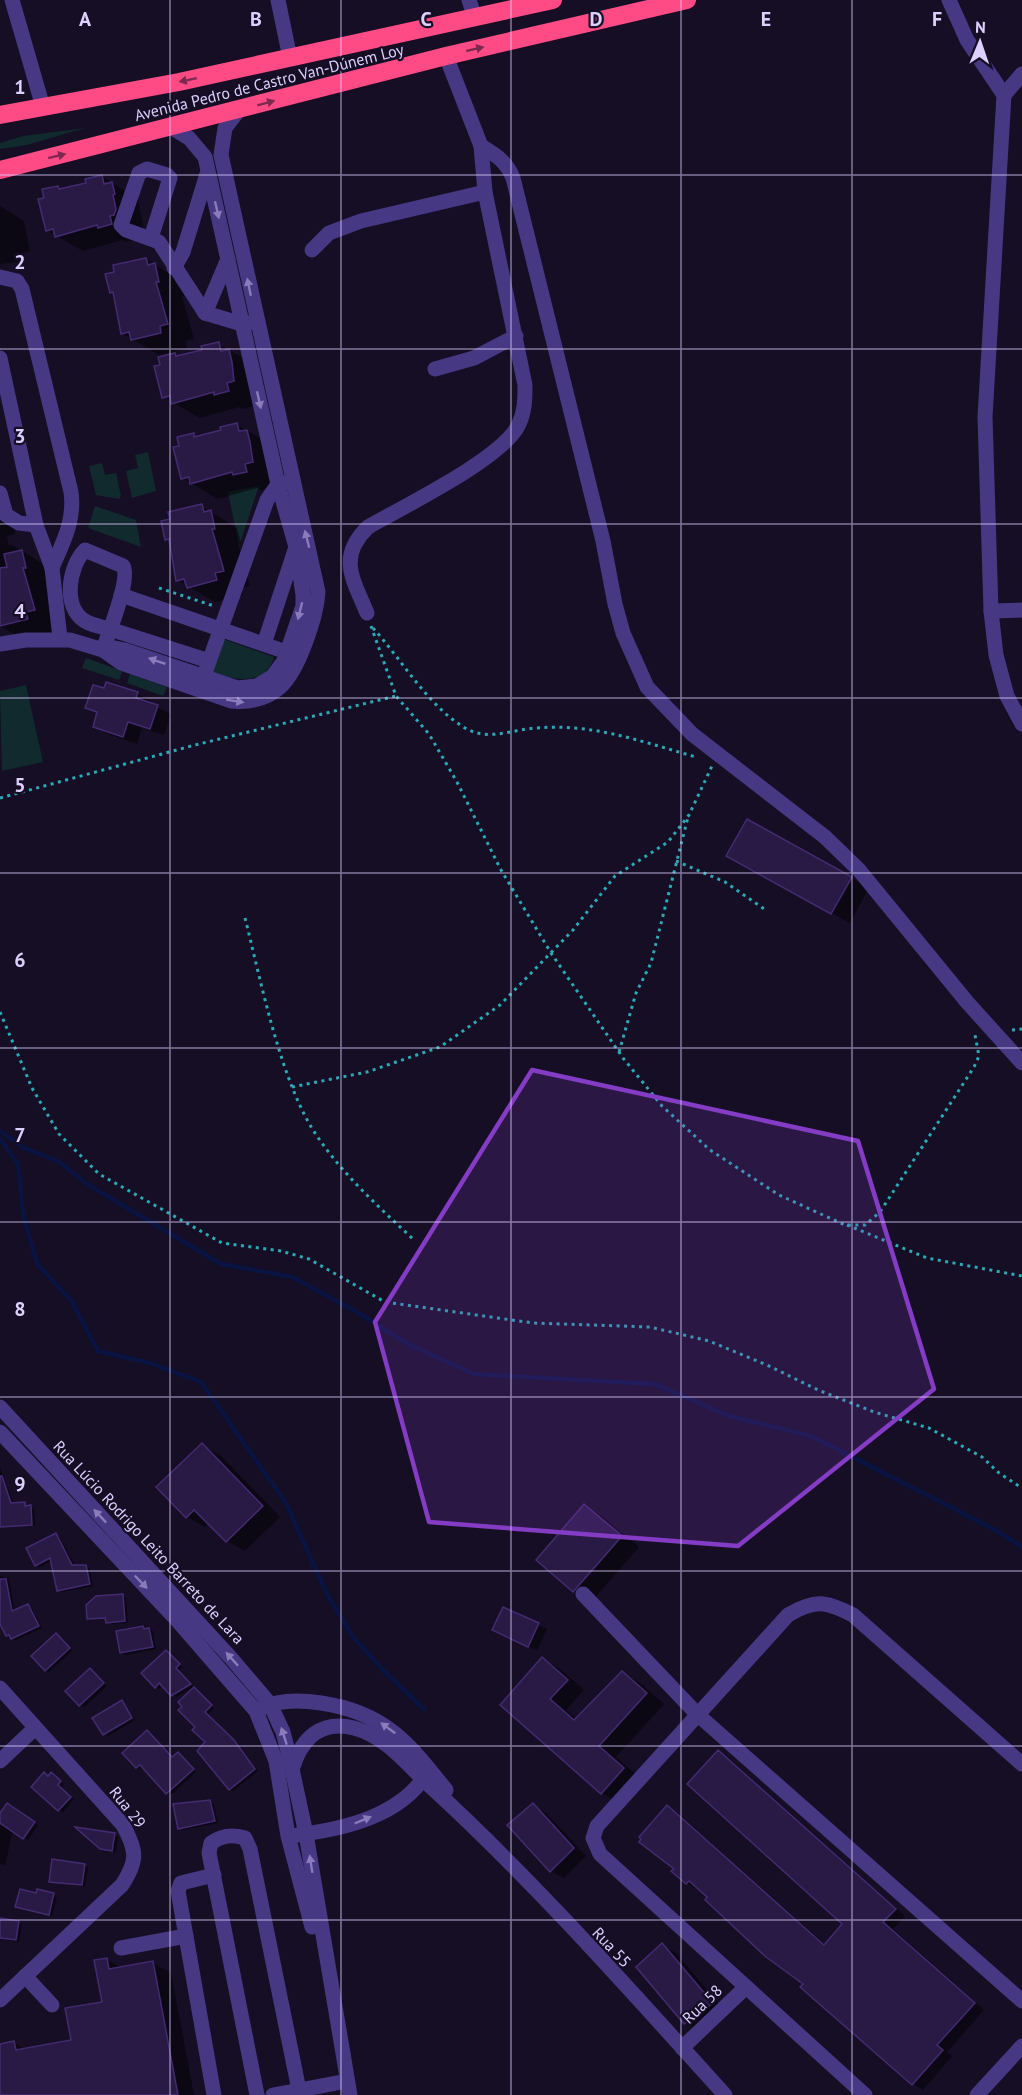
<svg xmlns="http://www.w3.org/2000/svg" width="1022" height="2095" font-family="'PT Sans',sans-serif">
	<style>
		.green { fill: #112a2e }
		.shadow { fill: #0007 }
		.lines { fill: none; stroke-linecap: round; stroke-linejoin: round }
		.stream { stroke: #091442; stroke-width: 4.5 }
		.building { fill: #291945; stroke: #442b71; stroke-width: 1.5 }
		.path { stroke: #2ca9b7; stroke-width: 3; stroke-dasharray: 3 4.5; stroke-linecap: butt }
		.minor { stroke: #473884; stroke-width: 15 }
		.highway { stroke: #ff4b85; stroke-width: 18 }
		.oneway { fill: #7e2950 }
		.oneway2 { fill: #8a7cbb }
		.marked { fill: #853cc5; fill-opacity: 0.2; stroke: #853cc5; stroke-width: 4.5; stroke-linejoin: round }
		.grid { fill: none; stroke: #ddd0ff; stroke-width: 1.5; stroke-opacity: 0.55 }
		.labels { text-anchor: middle; stroke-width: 4.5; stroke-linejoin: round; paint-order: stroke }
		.street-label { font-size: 16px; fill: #ddd0ff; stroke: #150e24 }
		.grid-label { font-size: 20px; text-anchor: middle; font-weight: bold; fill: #ddd0ff; stroke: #150e24; stroke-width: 4.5; stroke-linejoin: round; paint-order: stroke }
	</style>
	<rect width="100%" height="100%" fill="#150e24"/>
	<g class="green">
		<path d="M85 128 27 145 0 149V143L23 136Z"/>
		<path d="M148 452 156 491 132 498 126 471 138 468 135 455Z"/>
		<path d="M102 463 105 475 116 473 121 496 119 499 96 495 89 466Z"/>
		<path d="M259 486 239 546 228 492Z"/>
		<path d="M95 506 136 520 141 547 88 528Z"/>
		<path d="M223 639 274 657C265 688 233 679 210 672Z"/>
		<path d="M86 658 122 671 119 680 82 668Z"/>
		<path d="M130 674 167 687 163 696 127 683Z"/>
		<path d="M26 685 43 762 2 771 0 691Z"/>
	</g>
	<g class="shadow">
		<path d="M102 177 138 199 143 225 138 239 126 242 122 240 83 251 47 230 46 199 58 187 62 190 88 184Z"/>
		<path d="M0 206 24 221 30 251 22 253 24 261 0 264Z"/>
		<path d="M146 259 181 281 185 296 182 297 194 339 186 341 187 348 159 355 122 333 115 294 111 292Z"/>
		<path d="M218 344 245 359 255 406 242 409 239 407 200 418 164 397 162 366 173 354 179 357 204 351Z"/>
		<path d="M237 425 264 440 273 487 261 490 257 488 218 499 182 478 181 447 193 435 198 437 223 432Z"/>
		<path d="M0 498 9 503 15 534 7 536 9 546 12 545 48 567 54 634 26 641 0 626Z"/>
		<path d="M201 506 237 528 241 544H238L250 586 241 588 243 595 215 602 178 580 170 541 167 539 172 520Z"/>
		<path d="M107 684 138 694 151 701 150 704 171 714 164 735 142 728 137 744 108 734 94 726 98 714 87 708 105 690Z"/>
		<path d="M746 866 851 878 869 888 850 923Z"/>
		<path d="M202 1445 220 1455 280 1517 245 1551 227 1541 209 1523 205 1527 187 1517Z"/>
		<path d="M0 1468 14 1504H24L34 1509 35 1526H0Z"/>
		<path d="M584 1506 602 1516 639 1547 592 1601 574 1591 538 1560Z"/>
		<path d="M56 1534 60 1537 75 1566 90 1569 93 1586 62 1592 58 1590 52 1560 40 1567 36 1565Z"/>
		<path d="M0 1576 9 1580 15 1611 28 1606 32 1608 42 1628 16 1640 7 1635 0 1620Z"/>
		<path d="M122 1596 126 1598 128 1623 111 1624 107 1619 89 1618Z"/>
		<path d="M504 1609 547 1629 537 1650 503 1635Z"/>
		<path d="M143 1627 153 1631 156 1649 125 1655 121 1652Z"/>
		<path d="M60 1637 72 1651 49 1672 45 1670Z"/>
		<path d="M166 1651 183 1667 178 1671 194 1687 176 1697 163 1685 159 1689 156 1686Z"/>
		<path d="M542 1659 560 1669 584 1690 566 1710 577 1719 622 1673 640 1683 664 1704 616 1757 641 1779 619 1803 602 1793 502 1705Z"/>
		<path d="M91 1670 107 1686 84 1707 80 1705Z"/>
		<path d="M198 1691 214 1708 207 1715 238 1744 258 1771 233 1791 230 1789 197 1727Z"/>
		<path d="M122 1702 135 1720 108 1736 104 1734Z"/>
		<path d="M718 1752 729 1758 905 1916 893 1929 984 2010 947 2052 952 2056 923 2090 913 2084 709 1897 687 1883 676 1868 667 1807 677 1813 826 1945 845 1924Z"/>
		<path d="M124 1753 173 1758 182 1756 196 1772 171 1795 143 1767 140 1769 137 1767Z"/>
		<path d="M55 1776 64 1784 61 1788 74 1799 63 1812 59 1810 49 1777Z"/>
		<path d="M210 1802 214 1804 218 1823 183 1830 179 1828Z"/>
		<path d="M7 1805 38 1825 28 1840 13 1830 5 1865 0 1864V1816Z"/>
		<path d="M533 1805 546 1813 586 1856 564 1878 551 1871Z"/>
		<path d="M114 1835 118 1837 116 1852 101 1848Z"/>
		<path d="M84 1865 88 1867 85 1886 51 1882Z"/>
		<path d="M38 1895 57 1897 52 1916 17 1907Z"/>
		<path d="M0 1919 22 1924 19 1942 0 1939Z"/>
		<path d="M662 1945 676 1953 725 2011 699 2031 685 2023Z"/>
		<path d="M106 1959 122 1968 153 1963 171 1973 194 2095H0V2045L14 2043 26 2050 73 2041 104 2003Z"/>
	</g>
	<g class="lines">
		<g class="stream">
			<path d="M0 1131 24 1148 58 1161 87 1184 221 1264 292 1277 357 1312 408 1344 474 1374 655 1384 729 1416 811 1436 992 1528 1022 1547"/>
			<path d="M0 1139 18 1164 23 1214 37 1264 71 1300 98 1351 150 1363 201 1382 286 1503 327 1594 353 1637 384 1671 424 1709"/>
		</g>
	</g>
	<g class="building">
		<path d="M102 175 104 184 112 182 115 194 113 195 116 209 114 215 110 216 112 224 98 228 97 225 55 237 53 229 46 231 38 199 44 198 42 189 58 186 59 189 86 183 85 179Z"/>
		<path d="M146 258 148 265 155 263 159 282H156L168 324 160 326 161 333 131 340 129 332 121 334 113 292 110 293 105 274 114 272 113 265Z"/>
		<path d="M219 342 221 351 229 349 232 362 234 381 227 383 229 391 214 395V392L171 404 170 396 162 398 154 366 160 365 158 357 175 353 176 356 202 350 201 346Z"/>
		<path d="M237 423 239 431 247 430 250 442 253 462 245 464 247 472 233 475 232 472 190 484 189 477 181 479 173 447 179 446 177 437 194 433V437L221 430 220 427Z"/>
		<path d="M202 504 204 512 211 510 215 529H212L224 571 215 573 217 580 187 588 184 579 176 581 169 539 165 540 161 521 170 519 168 512Z"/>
		<path d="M22 550 26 568H23L35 610 26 612 28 619 0 626V568L7 567 4 554Z"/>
		<path d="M106 682 138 692 136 698 158 705 150 729 128 722 123 737 93 727 97 712 85 708 93 685 104 688Z"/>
		<path d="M747 819 852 877 831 914 726 856Z"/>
		<path d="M202 1443 263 1506 226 1542 194 1510 186 1518 156 1487Z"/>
		<path d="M0 1476H2L11 1503 25 1502V1506L31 1505 32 1525 0 1527Z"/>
		<path d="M584 1504 622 1536 573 1592 536 1560Z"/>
		<path d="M56 1533 72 1565H86L90 1584 57 1591 50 1558 35 1566 26 1548Z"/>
		<path d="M0 1579H6L12 1611 28 1604 39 1626 11 1639 9 1635 6 1636 0 1624Z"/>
		<path d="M123 1594 125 1621 106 1623 105 1618 87 1619 86 1605 96 1596Z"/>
		<path d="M503 1607 539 1623 528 1647 492 1630Z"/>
		<path d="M143 1626 144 1629 149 1628 153 1647 120 1653 116 1631Z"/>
		<path d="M56 1633 70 1648 45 1671 31 1656Z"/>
		<path d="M166 1650 180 1664 176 1668 191 1684 171 1696 159 1683 155 1688 141 1673Z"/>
		<path d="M542 1657 568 1680 550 1699 574 1720 622 1671 647 1693 599 1746 624 1768 601 1794 500 1705Z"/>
		<path d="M90 1668 104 1683 79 1706 65 1691Z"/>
		<path d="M194 1687 212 1705 205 1712 234 1740 255 1769 229 1790 197 1751 205 1742 192 1730 195 1727 178 1710 182 1707 178 1702Z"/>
		<path d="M122 1700 132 1718 103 1735 92 1718Z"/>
		<path d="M147 1730 172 1757 178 1752 194 1769 166 1794 140 1765 136 1768 122 1753Z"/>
		<path d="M718 1750 896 1909 883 1922 975 2003 937 2045 943 2050 912 2085 800 1987 803 1984 766 1957 705 1900 707 1897 689 1881 686 1884 671 1871 674 1869 639 1842 641 1839 639 1837 667 1805 824 1945 842 1924 687 1784Z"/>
		<path d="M44 1772 48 1776 51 1772 61 1781 58 1785 71 1797 58 1811 31 1787Z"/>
		<path d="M210 1800 215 1821 178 1829 173 1804Z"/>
		<path d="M7 1803 35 1822 23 1839 0 1823V1813Z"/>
		<path d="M533 1803 574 1848 550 1872 507 1825Z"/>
		<path d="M75 1827 115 1833 112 1851 100 1849Z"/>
		<path d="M52 1859 85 1864 82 1885 49 1882Z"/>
		<path d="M20 1889 36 1893 37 1889 54 1893 49 1915 15 1907Z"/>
		<path d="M0 1918 19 1921 16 1940 0 1938Z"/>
		<path d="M662 1943 713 2003 684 2024 636 1967Z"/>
		<path d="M107 1958 109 1969 153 1961 178 2095H0V2044L14 2041 16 2050 71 2040 65 2008 102 2002 94 1960Z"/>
	</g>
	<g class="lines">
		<g class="path">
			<path d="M159 588 214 606"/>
			<path d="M371 626 396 696 429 734 457 782 501 870 551 953 623 1058 662 1106 710 1150 779 1195 845 1225H865L880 1212 974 1067 979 1056 975 1035"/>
			<path d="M373 628C402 660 428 706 465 728 485 740 506 732 527 729 588 721 639 741 696 757"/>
			<path d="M0 798 195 745 396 696"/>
			<path d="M676 861 725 882 767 911"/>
			<path d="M245 918C261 981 281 1084 317 1136 344 1176 379 1207 414 1240"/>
			<path d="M0 1012 32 1088 59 1134 99 1174 222 1243 281 1251 309 1259 385 1302 533 1323 650 1327 709 1341 767 1365 818 1390 874 1412 929 1428 982 1457 999 1473 1022 1488"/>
			<path d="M1012 1030 1022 1029"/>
			<path d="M619 1052 636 993 651 963 688 817"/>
			<path d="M292 1087 367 1072 440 1047 500 1005 573 930 615 876 668 842 689 815 712 766"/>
			<path d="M847 1225 927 1258 1022 1276"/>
		</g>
		<g class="minor">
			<path d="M12 0 43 107"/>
			<path d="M278 0 290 58"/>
			<path d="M469 0 475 18"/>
			<path d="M949 0 967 40 1004 95 985 417 991 611 996 655 1007 696 1022 724"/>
			<path d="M1004 95 1022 74"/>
			<path d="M481 146C496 155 506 161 513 178L603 541 615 604 623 633 647 687 692 734 825 837 859 870 967 1002 1022 1063"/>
			<path d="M151 238 170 178 167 175 147 169 139 173 121 225 126 230 159 242 205 313 242 324 249 323"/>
			<path d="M312 250 329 233 361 221 485 192"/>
			<path d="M174 268 183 252 207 174"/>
			<path d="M0 277 17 281 22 289 71 492C75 521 63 542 52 568"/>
			<path d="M205 313 228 259"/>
			<path d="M0 358 36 525 52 568 60 638"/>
			<path d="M435 369 474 358 516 336"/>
			<path d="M0 493 6 515 19 523 36 525"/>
			<path d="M121 595 298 656"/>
			<path d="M991 611 1022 610"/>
			<path d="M367 613C353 579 337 557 368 527 404 506 500 460 518 426 525 412 525 400 525 385L485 192 481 146 446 56"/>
			<path d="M0 644 26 640H70L103 650 121 663 231 701C276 705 292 680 306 641 312 624 317 609 318 592L221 155 225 128 239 110"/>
			<path d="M264 644 295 550"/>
			<path d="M103 650 115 648 125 650 238 688 257 686 273 676 284 661 303 606V595L296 547 278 484 205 157 189 138 171 127"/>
			<path d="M103 650C108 634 131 579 123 566L85 550C69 566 62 607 85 621 93 626 107 628 116 631 147 641 178 651 209 661"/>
			<path d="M206 670 267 500 278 484 285 483"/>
			<path d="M0 1407 231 1658 270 1704 283 1732 289 1755 306 1834 350 2095"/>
			<path d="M0 1432 177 1620 256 1711 276 1761 288 1836 312 1927"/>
			<path d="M583 1594 697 1714 1022 2001"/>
			<path d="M0 1688 123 1825C137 1851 138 1860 122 1885L0 2000"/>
			<path d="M262 1708C280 1699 301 1700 321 1703 384 1712 409 1743 446 1790"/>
			<path d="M0 1761 35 1728"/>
			<path d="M293 1767C302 1738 321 1720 354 1728 385 1736 407 1764 429 1785 533 1880 630 1990 725 2095"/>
			<path d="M297 1835C344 1829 401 1816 427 1773"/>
			<path d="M214 1875 181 1883 178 1891 214 2095"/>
			<path d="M121 1948 186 1936"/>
			<path d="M25 1976 52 2005"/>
			<path d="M682 2048 746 1987"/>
			<path d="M257 2095 209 1853 211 1843C222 1835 232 1834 245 1838L250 1849 300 2095"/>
			<path d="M273 2095 347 2081"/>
			<path d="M865 2095 600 1854 593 1838 597 1826 788 1615C815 1599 826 1601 853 1615L1022 1764"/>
			<path d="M977 2095 1022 2046"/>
		</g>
		<g class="highway">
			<path d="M0 115 179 82 553 0"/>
			<path d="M0 170 446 56 687 0"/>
		</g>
	</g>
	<defs><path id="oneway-solid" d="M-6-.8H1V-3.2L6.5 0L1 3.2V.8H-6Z" transform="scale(1.5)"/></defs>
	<g class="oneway">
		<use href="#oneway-solid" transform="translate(475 49) rotate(-13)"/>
		<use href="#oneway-solid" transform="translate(188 80) rotate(168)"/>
		<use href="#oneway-solid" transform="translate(266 103) rotate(-15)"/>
		<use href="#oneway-solid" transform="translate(57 156) rotate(-14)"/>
	</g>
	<g class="oneway2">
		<use href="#oneway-solid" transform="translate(217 210) rotate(77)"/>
		<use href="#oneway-solid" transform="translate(249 287) rotate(-102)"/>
		<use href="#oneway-solid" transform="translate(259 400) rotate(77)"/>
		<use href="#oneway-solid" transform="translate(307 539) rotate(-104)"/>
		<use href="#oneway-solid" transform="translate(300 611) rotate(104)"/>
		<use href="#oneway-solid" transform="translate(157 661) rotate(-161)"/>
		<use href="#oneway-solid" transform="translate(235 701) rotate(9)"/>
		<use href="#oneway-solid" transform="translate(100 1516) rotate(-133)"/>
		<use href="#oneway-solid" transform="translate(141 1582) rotate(46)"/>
		<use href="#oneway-solid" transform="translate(232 1659) rotate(-132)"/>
		<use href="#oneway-solid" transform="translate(388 1728) rotate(-144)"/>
		<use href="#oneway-solid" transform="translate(284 1736) rotate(-108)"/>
		<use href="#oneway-solid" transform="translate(363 1820) rotate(-23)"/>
		<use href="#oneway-solid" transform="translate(311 1864) rotate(-99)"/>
	</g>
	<path class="marked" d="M532 1070 858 1141 934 1389 738 1546 429 1522 375 1322Z"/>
	<path class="grid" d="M170 0V2095M341 0V2095M511 0V2095M681 0V2095M852 0V2095M0 175H1022M0 349H1022M0 524H1022M0 698H1022M0 873H1022M0 1048H1022M0 1222H1022M0 1397H1022M0 1571H1022M0 1746H1022M0 1920H1022"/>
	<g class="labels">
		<g class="street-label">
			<text transform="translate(269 82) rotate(-14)" y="6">Avenida Pedro de Castro Van-Dúnem Loy</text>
			<text transform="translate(149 1542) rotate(47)" y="6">Rua Lúcio Rodrigo Leito Barreto de Lara</text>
			<text transform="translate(128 1807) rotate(52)" y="6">Rua 29</text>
			<text transform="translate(612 1947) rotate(47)" y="6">Rua 55</text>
			<text transform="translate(702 2004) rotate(-44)" y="6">Rua 58</text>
		</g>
	</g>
	<g class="grid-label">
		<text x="85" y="26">A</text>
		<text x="256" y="26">B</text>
		<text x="426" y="26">C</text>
		<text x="596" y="26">D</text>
		<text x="766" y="26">E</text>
		<text x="937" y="26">F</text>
		<text x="20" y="94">1</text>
		<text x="20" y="269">2</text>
		<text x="20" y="443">3</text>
		<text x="20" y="618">4</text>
		<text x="20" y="792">5</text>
		<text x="20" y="967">6</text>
		<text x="20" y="1142">7</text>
		<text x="20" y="1316">8</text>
		<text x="20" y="1491">9</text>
	</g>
	<g transform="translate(980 42) rotate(2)" stroke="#150e24" stroke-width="4.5" paint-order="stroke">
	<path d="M0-4.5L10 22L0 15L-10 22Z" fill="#ddd0ff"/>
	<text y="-9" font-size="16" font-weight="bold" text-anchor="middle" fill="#ddd0ff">N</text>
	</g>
</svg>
